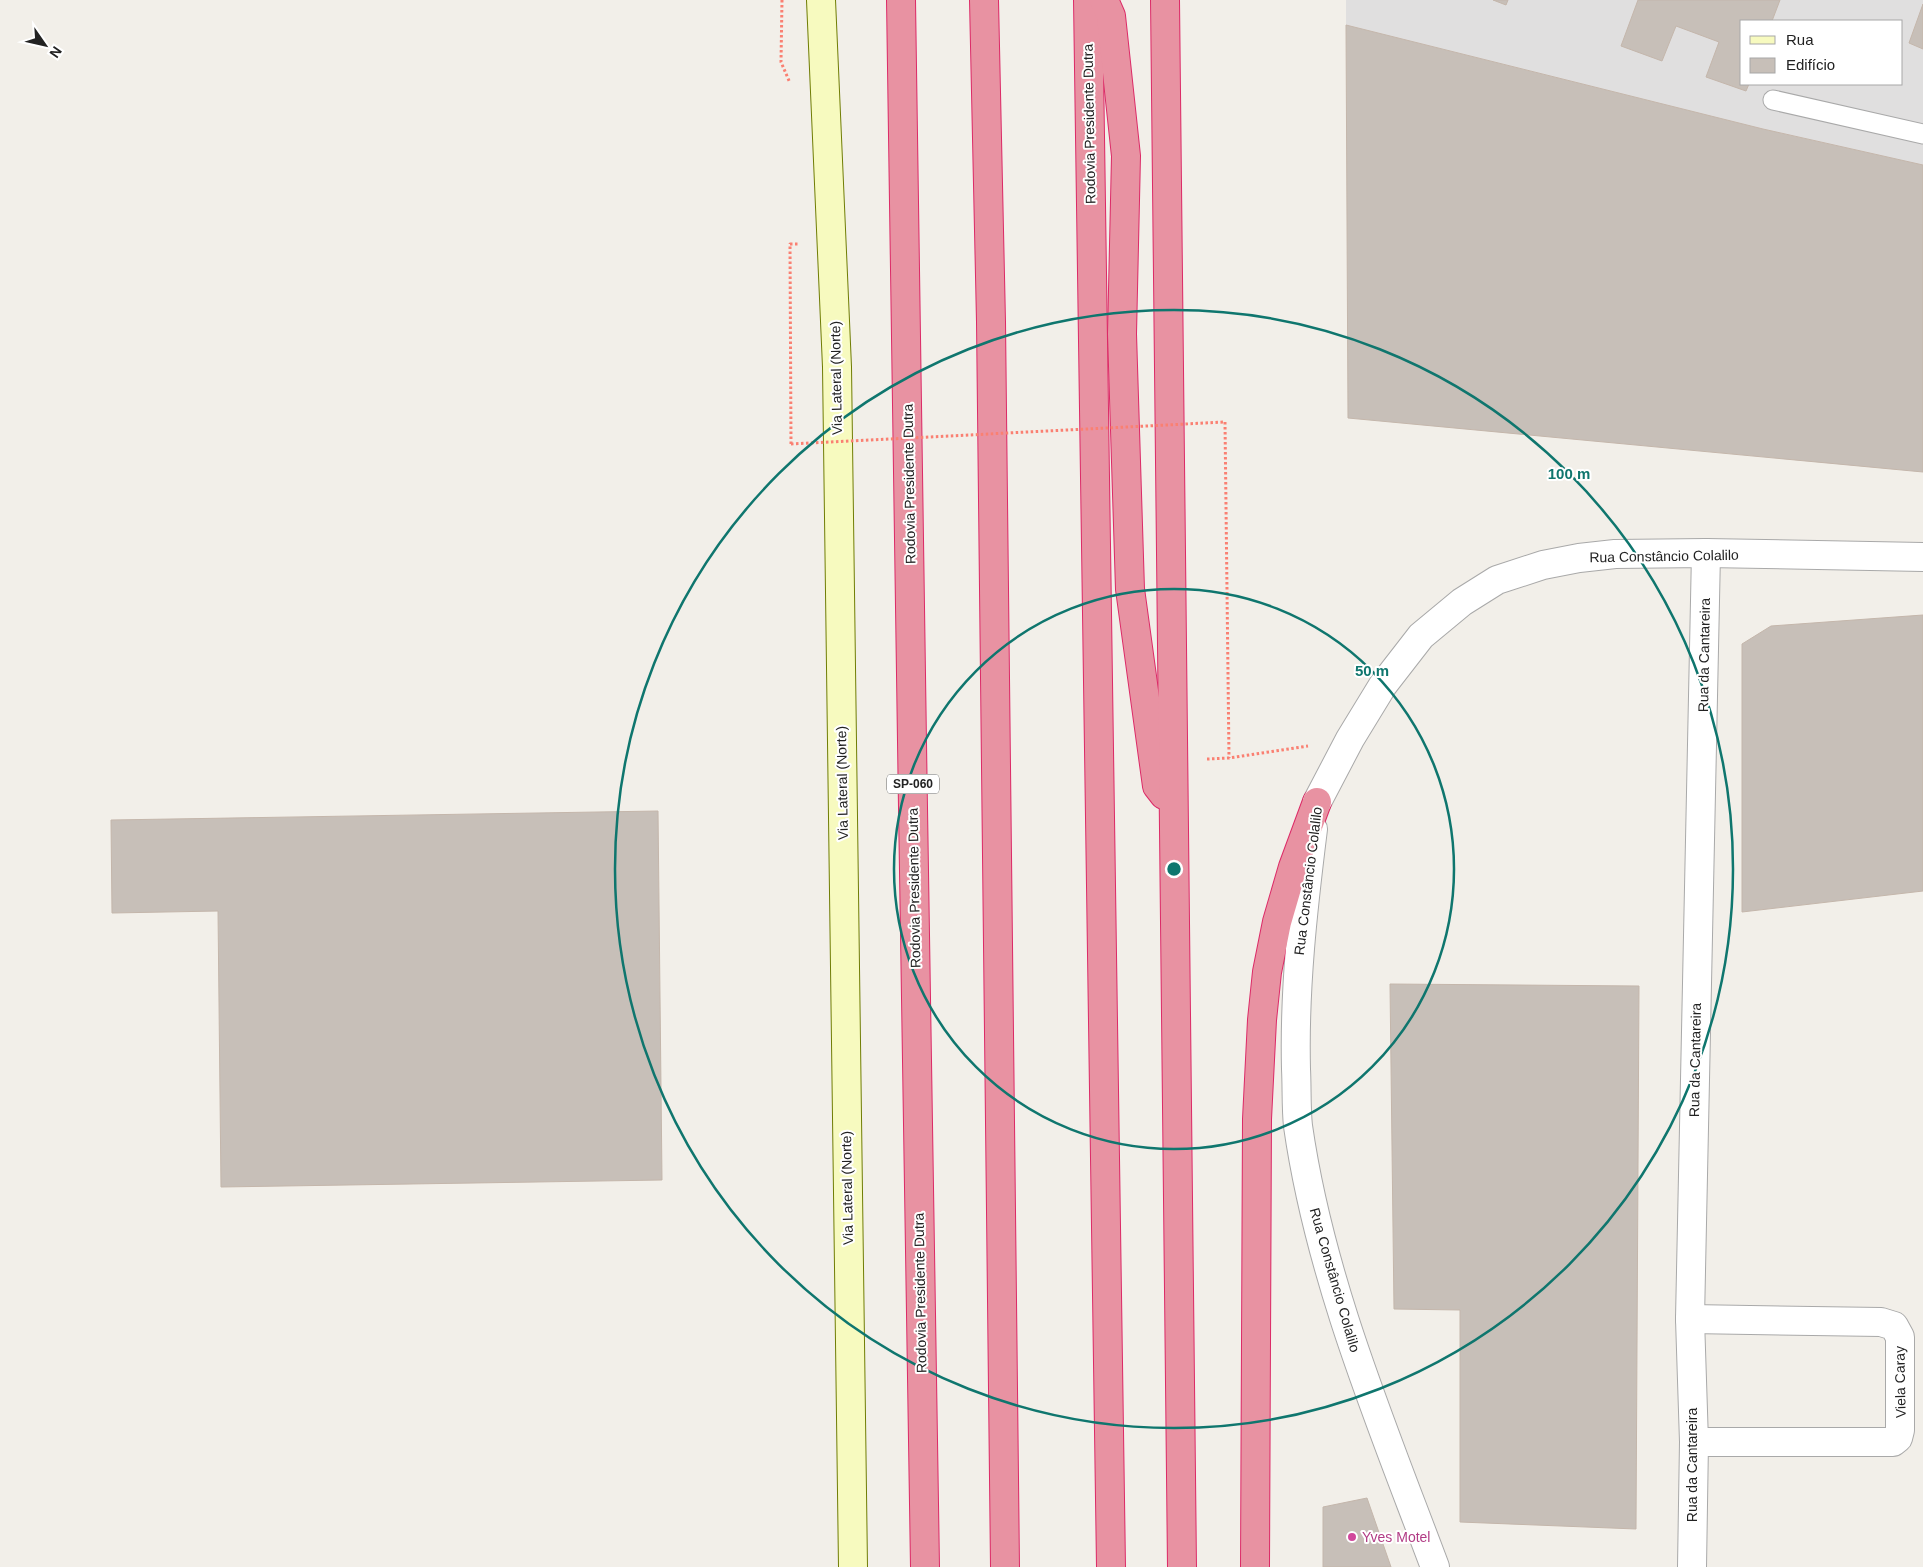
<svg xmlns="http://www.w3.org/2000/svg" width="1923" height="1567" font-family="Helvetica,sans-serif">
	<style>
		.residential { fill: #e0dfdf; fill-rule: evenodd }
		.building { fill: #c7bfb8; stroke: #c4b6ab }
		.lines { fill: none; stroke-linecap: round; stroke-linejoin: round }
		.service-casing { stroke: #a9a9a9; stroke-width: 21 }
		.minor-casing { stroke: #a9a9a9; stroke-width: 30 }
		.tertiary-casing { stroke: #a9a9a9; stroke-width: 30 }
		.secondary-casing { stroke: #707d05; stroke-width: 30 }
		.motorway-casing { stroke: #dc2a67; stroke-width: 30 }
		.path { stroke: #fa8072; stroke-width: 3; stroke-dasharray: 2.5 2.5; stroke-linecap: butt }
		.service { stroke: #fff; stroke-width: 19 }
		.minor { stroke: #fff; stroke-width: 28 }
		.tertiary { stroke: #fff; stroke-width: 28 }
		.secondary { stroke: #f7fabf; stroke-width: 28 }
		.motorway { stroke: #e892a2; stroke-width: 28 }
		.path-bridge { stroke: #fa8072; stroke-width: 3; stroke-dasharray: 2.5 2.5; stroke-linecap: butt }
		.ring { fill: none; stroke: #0f766e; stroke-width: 2.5 }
		.hotel-dot { fill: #d1479c; stroke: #fff; stroke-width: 2 }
		.labels { text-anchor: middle; stroke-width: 4; stroke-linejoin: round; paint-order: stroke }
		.shield { fill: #fff; stroke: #646464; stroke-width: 1 }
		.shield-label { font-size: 12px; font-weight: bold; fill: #222 }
		.street-label { font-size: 14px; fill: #222; stroke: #fff }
		.hotel-label { font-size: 14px; fill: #b23c85; stroke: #fff; text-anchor: start }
		.centre { fill: #0f766e; stroke: #fff; stroke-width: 2.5 }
		.ring-label { font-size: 15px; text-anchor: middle; font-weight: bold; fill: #0f766e; stroke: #fff; stroke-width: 4; stroke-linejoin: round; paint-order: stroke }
	</style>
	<rect width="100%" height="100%" fill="#f2efe9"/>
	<path class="residential" d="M1346 0H1923V165L1763 129 1346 25ZM1742 21H1902V84H1742Z"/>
	<g class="building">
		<path d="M1493 0H1508L1506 5Z"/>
		<path d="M1638 0H1780L1772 21H1742V84H1749L1746 91 1706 77 1719 42 1676 26 1662 61 1621 46Z"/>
		<path d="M1923 4V49L1909 43Z"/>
		<path d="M1346 25 1763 129 1923 165V472L1348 418Z"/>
		<path d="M1923 615V891L1742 912V644L1771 626Z"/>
		<path d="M658 811 662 1180 221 1187 218 911 112 913 111 820Z"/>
		<path d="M1390 984 1639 986 1636 1529 1460 1522V1310L1394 1309Z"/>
		<path d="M1367 1498 1391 1567H1323V1507Z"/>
	</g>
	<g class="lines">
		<g class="service-casing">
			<path id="service" d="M1773 100 1923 134"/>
		</g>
		<g class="minor-casing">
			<g id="minor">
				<path d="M1313 829C1303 909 1294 988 1296 1069 1297 1088 1296 1107 1298 1126 1320 1279 1381 1423 1435 1567"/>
				<path d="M1690 1319 1881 1322 1894 1326 1900 1337V1430L1898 1438 1893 1442H1694"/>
				<path d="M1692 1567 1694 1442 1690 1319 1706 553"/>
			</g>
		</g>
		<g class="tertiary-casing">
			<path id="tertiary" d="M1317 802 1350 739 1383 685 1421 636 1462 602 1497 580 1543 565 1579 558 1615 554 1706 553 1923 557"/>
		</g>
		<g class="secondary-casing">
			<path id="secondary" d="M821 0 837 367 853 1567"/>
		</g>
		<g class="motorway-casing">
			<g id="motorway">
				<path d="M901 0C910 522 915 1045 925 1567"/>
				<path d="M984 0 991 322 1005 1567"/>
				<path d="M1088 0 1111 1567"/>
				<path d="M1104 0 1111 16 1126 156 1122 334 1130 589 1157 786 1164 795"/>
				<path d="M1165 0 1182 1567"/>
				<path d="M1255 1567 1257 1119 1262 1020 1267 972 1277 922 1293 867 1317 802"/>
			</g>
		</g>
		<g class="path">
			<path d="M782 0 781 62 790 83"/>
			<path d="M1225 422 1229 758"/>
			<path d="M791 444 790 244H799"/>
			<path d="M1207 759 1229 758 1308 746"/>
		</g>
		<use href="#service" class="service"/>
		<use href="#minor" class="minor"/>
		<use href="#tertiary" class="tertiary"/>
		<use href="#secondary" class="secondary"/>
		<use href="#motorway" class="motorway"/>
		<path class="path-bridge" d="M791 444 1225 422"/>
	</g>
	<g class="ring">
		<circle cx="1174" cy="869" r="280"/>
		<circle cx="1174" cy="869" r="559"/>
	</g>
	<circle class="hotel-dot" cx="1352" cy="1537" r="5"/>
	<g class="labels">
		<rect class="shield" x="887" y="774.5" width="52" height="19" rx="4"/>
		<g class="shield-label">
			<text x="913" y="788">SP-060</text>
		</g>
		<g class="street-label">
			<text transform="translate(1089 124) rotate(-91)" y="5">Rodovia Presidente Dutra</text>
			<text transform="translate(836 378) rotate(-91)" y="5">Via Lateral (Norte)</text>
			<text transform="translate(909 484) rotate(-91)" y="5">Rodovia Presidente Dutra</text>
			<text transform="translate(1664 556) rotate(-1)" y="5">Rua Constâncio Colalilo</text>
			<text transform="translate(1704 655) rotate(-89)" y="5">Rua da Cantareira</text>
			<text transform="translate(842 783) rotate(-91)" y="5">Via Lateral (Norte)</text>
			<text transform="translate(1308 881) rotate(-83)" y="5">Rua Constâncio Colalilo</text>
			<text transform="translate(914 888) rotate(-91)" y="5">Rodovia Presidente Dutra</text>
			<text transform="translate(1695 1060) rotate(-89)" y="5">Rua da Cantareira</text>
			<text transform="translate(847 1188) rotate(-91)" y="5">Via Lateral (Norte)</text>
			<text transform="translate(1335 1280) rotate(74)" y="5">Rua Constâncio Colalilo</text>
			<text transform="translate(920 1293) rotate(-91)" y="5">Rodovia Presidente Dutra</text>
			<text transform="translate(1900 1382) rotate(-91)" y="5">Viela Caray</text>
			<text transform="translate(1692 1465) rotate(-90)" y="5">Rua da Cantareira</text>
		</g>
		<g class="hotel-label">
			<text x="1362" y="1542">Yves Motel</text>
		</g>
	</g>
	<circle cx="1174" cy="869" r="8" class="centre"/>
	<g class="ring-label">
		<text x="1569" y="479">100 m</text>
		<text x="1372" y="676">50 m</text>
	</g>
	<rect x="1740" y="20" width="162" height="65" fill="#ffffff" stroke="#a7a7a7"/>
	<rect x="1750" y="36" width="25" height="8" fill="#f7fabf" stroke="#a7a7a7"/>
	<text x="1786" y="45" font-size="15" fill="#222222">Rua</text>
	<rect x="1750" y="58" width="25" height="15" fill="#c7bfb8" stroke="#a7a7a7"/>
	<text x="1786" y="70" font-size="15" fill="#222222">Edifício</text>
	<g transform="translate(45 45) rotate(124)" stroke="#ffffff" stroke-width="4" paint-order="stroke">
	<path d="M0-4L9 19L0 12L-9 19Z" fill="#222222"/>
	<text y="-8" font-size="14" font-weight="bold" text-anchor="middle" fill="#222222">N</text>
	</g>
</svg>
